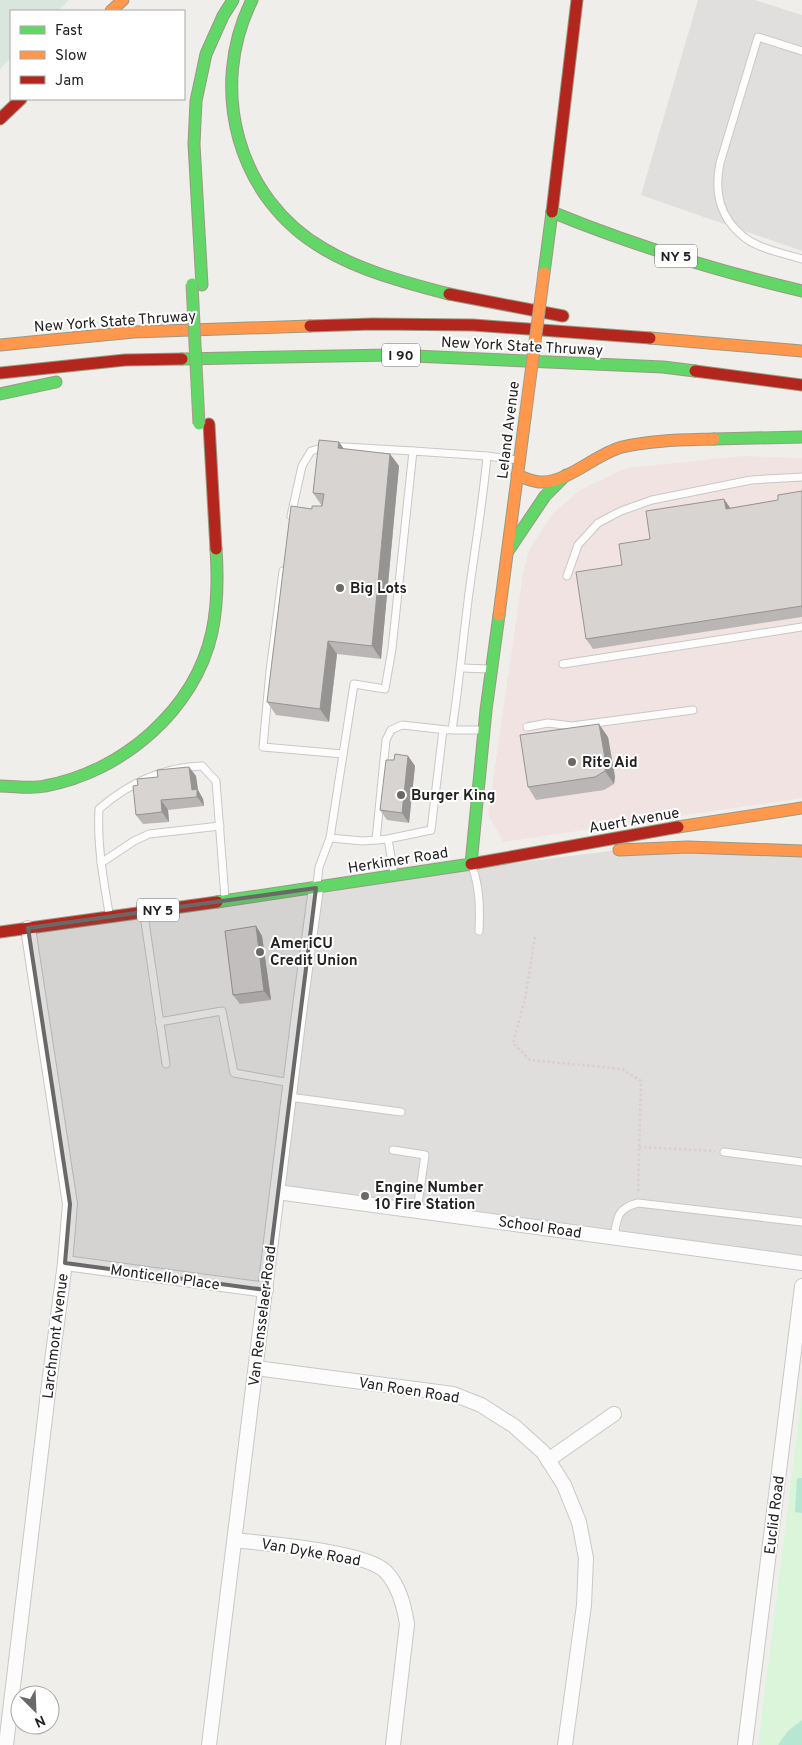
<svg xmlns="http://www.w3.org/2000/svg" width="802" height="1745" font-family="Overpass,sans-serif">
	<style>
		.residential { fill: #dfdedc }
		.commercial { fill: #f1e3e1 }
		.wetland { fill: #d9e6de }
		.park { fill: #daf5da }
		.pitch { fill: #b7e6d2 }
		.parking { fill: #e0dfde }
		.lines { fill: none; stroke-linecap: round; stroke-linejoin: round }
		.lane-casing { stroke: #c9c8c7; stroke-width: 9 }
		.street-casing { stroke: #c9c8c7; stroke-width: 16 }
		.fast-casing { stroke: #999a82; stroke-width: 13 }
		.slow-casing { stroke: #999a82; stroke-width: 13 }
		.jam-casing { stroke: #999a82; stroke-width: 13 }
		.path { stroke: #dccecd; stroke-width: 2.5; stroke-dasharray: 2.5 2.5; stroke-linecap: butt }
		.lane { stroke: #fdfcfc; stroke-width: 7 }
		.street { stroke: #fdfcfc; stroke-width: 14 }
		.fast { stroke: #63d668; stroke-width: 11 }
		.slow { stroke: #ff974d; stroke-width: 11 }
		.jam { stroke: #b3261e; stroke-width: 11 }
		.fast-bridge-casing { stroke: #a79c86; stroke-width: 13; stroke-linecap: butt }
		.slow-bridge-casing { stroke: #a79c86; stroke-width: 13; stroke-linecap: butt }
		.fast-bridge { stroke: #63d668; stroke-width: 11 }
		.slow-bridge { stroke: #ff974d; stroke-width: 11 }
		.wall { fill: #b9b6b5 }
		.shaded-wall { fill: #969493 }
		.building { fill: #d7d4d2; stroke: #969493 }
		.marked { fill: #6a6968; fill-opacity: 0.2; stroke: #6a6968; stroke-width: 4; stroke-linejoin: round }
		.poi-dot { fill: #6a6968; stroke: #fff; stroke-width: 2 }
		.labels { text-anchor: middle; stroke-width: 4; stroke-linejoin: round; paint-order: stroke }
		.shield { fill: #fff; stroke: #646464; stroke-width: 1 }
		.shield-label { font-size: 14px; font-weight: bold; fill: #222 }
		.street-label { font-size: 15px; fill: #222; stroke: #fff }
		.poi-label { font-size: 15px; font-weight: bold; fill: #222; stroke: #fff; text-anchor: start }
	</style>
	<rect width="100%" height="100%" fill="#f0eeeb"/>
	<path class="residential" d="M642 847 802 851V1263L277 1192 316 888Z"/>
	<path class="commercial" d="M743 456 802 458V798L503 842 488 814 523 574 529 550 553 513 582 489 626 468Z"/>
	<path class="wetland" d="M0 0H69L58 11H11V58L0 69Z"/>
	<path class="park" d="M802 1393V1745H758Z"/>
	<g class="pitch">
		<path d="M797 1478H802V1513L795 1512Z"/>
		<path d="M802 1720V1745H778L788 1731Z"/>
	</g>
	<path class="parking" d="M698 0H755L802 15V251L641 195Z"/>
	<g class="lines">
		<g class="lane-casing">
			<g id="lane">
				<path d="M802 51 758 37 720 163C714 192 719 217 744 237 757 248 785 254 802 259"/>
				<path d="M291 516 302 466 311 451 328 446 413 451"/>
				<path d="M283 571 270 671 263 747 343 754"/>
				<path d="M567 576 578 545 598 523 621 511 652 500 751 480 802 477"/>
				<path d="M563 664 802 627"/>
				<path d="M462 668 489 669"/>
				<path d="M527 727 548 723 572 726 693 710"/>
				<path d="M481 730H452C459 685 463 639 469 593 475 547 483 502 487 456L517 460"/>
				<path d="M330 838 363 841 388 839 431 830 443 730"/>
				<path d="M388 839 394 874"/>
				<path d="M376 840 386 740 391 730 402 725 447 730"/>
				<path d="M101 863 134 841 149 834 220 826"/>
				<path d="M472 866C480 888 480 909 479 931"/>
				<path d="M317 885 319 867 330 838 354 684 385 689 392 649 413 451 487 456"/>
				<path d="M109 913C103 878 97 844 99 809 129 783 162 767 202 766L216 781 225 898"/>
				<path d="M144 915 166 1064"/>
				<path d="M159 1022 222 1011 234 1073 291 1083"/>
				<path d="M289 1097 401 1112"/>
				<path d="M393 1150 425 1155 417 1211"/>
				<path d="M724 1152 802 1162"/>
				<path d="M614 1237C617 1218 617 1208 638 1203L802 1222"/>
			</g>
		</g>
		<g class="street-casing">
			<g id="street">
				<path d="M277 1192 802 1263"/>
				<path d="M65 1263 266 1290"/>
				<path d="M256 1368 453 1394 481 1405 514 1426 543 1452 564 1485 579 1522 586 1558 584 1605 565 1745"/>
				<path d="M548 1460 614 1414"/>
				<path d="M235 1540C266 1544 365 1551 385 1571 399 1585 404 1605 407 1624L393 1745"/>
				<path d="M6 1745 50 1376 65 1263 70 1204 28 928"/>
				<path d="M209 1745 300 1006 316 888"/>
				<path d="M745 1745 802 1286"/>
			</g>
		</g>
		<g class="fast-casing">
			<g id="fast">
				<path d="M252 0C208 88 237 199 324 249 361 271 407 283 449 294"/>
				<path d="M552 212C632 245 718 271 802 291"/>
				<path d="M544 273 552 212"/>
				<path d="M202 285 194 144 196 101 206 54 223 16 233 0"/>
				<path d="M182 359 391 355 663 367 695 371"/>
				<path d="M0 394 56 382"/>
				<path d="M714 439 802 437"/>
				<path d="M508 551 545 496 566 475"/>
				<path d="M0 786C15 786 31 789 45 786 122 772 195 710 212 632 218 604 218 578 216 549"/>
				<path d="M217 902 471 864 486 710 499 615"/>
			</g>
		</g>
		<g class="slow-casing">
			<g id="slow">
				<path d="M111 11 123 0"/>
				<path d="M650 338 802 351"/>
				<path d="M0 345 134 332 310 326"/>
				<path d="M517 475C524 478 531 481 539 482 567 484 595 454 622 447 652 440 684 440 714 439"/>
				<path d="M499 615 525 418"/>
				<path d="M678 827 802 808"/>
				<path d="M619 850 688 847 802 851"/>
			</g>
		</g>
		<g class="jam-casing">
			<g id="jam">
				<path d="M0 119 21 99"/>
				<path d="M552 212 577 0"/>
				<path d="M449 294 563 316"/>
				<path d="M310 326 373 324 473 325 650 338"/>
				<path d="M695 371 802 385"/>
				<path d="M0 373 125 360 182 359"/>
				<path d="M209 424 216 549"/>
				<path d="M471 864 678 827"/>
				<path d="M0 932 217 902"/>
			</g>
		</g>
		<g class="path">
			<path d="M535 937 525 999 513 1043 530 1060 622 1069 641 1081 638 1194"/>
			<path d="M639 1147 715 1151"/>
		</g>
		<use href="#lane" class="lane"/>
		<use href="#street" class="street"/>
		<use href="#fast" class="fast"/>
		<use href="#slow" class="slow"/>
		<use href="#jam" class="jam"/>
		<g class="fast-bridge-casing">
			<path id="fast-bridge" d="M192 284 199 424"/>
		</g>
		<g class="slow-bridge-casing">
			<path id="slow-bridge" d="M525 418 544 273"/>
		</g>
		<use href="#fast-bridge" class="fast-bridge"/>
		<use href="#slow-bridge" class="slow-bridge"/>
	</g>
	<g class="wall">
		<path d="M339 442 344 449 390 454 399 466 381 659 337 654 329 722 276 715 267 702 312 509 322 506 313 493Z"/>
		<path d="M802 491V617L593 649 586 639 622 565 650 539 724 499 730 508 778 500Z"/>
		<path d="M608 737 615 777 614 784 604 790 536 800 528 787Z"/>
		<path d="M408 756 415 766 409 823 387 820 380 810 394 760Z"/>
		<path d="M189 767 196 776 198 790 203 799 204 806 168 810 169 822 143 824 136 815 138 785Z"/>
		<path d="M256 926 262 936 271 1000 240 1004 233 995Z"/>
	</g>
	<g class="shaded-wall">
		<path d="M339 442 348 455 338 448Z"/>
		<path d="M390 454 399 466 381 659 372 646Z"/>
		<path d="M724 499 731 509H726Z"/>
		<path d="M328 641 337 654 329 722 320 709Z"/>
		<path d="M599 724 608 737 615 777 614 784 605 771Z"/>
		<path d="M408 756 415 766 409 823 402 813Z"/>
		<path d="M189 767 196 776 198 790 203 799 204 806 192 790Z"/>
		<path d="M161 800 168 810 169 822 162 812Z"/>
		<path d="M256 926 262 936 271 1000 264 991Z"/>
	</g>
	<g class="building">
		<path d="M319 440 339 442 338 448 390 454 372 646 328 641 320 709 267 702 291 506 312 509V506H322L324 494 313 493Z"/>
		<path d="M802 491V606L586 639 576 572 622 565 619 544 650 539 646 511 724 499 726 509 778 500V495Z"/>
		<path d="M599 724 606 764 605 771 595 777 528 787 520 735Z"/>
		<path d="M395 754 408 756 402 813 380 810 386 760H394Z"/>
		<path d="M189 767 192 790 197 789V797L161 800 162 812 136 815 133 786 138 785 137 779 158 777 157 770Z"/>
		<path d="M256 926 264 991 233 995 225 931Z"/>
	</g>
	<path class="marked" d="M316 888 266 1290 65 1263 70 1204 28 928Z"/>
	<g class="poi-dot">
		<circle cx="340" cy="588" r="5"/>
		<circle cx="572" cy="762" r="5"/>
		<circle cx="401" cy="795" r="5"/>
		<circle cx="260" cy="952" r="5"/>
		<circle cx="365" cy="1196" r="5"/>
	</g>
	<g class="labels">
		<g class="shield">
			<rect x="655" y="244.5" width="42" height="23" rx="4"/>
			<rect x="382" y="343.5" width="38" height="23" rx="4"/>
			<rect x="137" y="898.5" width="42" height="23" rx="4"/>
		</g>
		<g class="shield-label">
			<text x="676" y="261">NY 5</text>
			<text x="401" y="360">I 90</text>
			<text x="158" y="915">NY 5</text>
		</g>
		<g class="street-label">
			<text transform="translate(115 321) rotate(-4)" y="5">New York State Thruway</text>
			<text transform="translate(522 346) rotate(3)" y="5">New York State Thruway</text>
			<text transform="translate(508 430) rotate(-83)" y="5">Leland Avenue</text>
			<text transform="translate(634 820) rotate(-10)" y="5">Auert Avenue</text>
			<text transform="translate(398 860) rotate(-9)" y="5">Herkimer Road</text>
			<text transform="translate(540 1227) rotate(8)" y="5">School Road</text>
			<text transform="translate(165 1277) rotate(8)" y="5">Monticello Place</text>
			<text transform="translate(262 1316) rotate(-83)" y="5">Van Rensselaer Road</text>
			<text transform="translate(55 1336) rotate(-83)" y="5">Larchmont Avenue</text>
			<text transform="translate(409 1390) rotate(9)" y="5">Van Roen Road</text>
			<text transform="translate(774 1515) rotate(-83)" y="5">Euclid Road</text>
			<text transform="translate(311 1552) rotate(10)" y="5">Van Dyke Road</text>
		</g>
		<g class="poi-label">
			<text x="350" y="593">Big Lots</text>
			<text x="582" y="767">Rite Aid</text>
			<text x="411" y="800">Burger King</text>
			<text x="270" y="948">AmeriCU<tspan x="270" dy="17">Credit Union</tspan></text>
			<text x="375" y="1192">Engine Number<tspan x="375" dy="17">10 Fire Station</tspan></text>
		</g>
	</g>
	<rect x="10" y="10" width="175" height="90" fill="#ffffff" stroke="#a7a7a7"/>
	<rect x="20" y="26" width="25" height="8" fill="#63d668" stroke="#a7a7a7"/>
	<text x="55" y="35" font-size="15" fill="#222222">Fast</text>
	<rect x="20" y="51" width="25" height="8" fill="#ff974d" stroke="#a7a7a7"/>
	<text x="55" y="60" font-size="15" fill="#222222">Slow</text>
	<rect x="20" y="76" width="25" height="8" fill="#b3261e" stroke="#a7a7a7"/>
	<text x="55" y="85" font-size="15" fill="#222222">Jam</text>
	<g transform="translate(35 1710) rotate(156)"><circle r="24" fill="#ffffff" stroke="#a7a7a7"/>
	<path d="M0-4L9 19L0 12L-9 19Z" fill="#6a6968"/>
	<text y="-8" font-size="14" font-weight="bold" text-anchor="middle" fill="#222222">N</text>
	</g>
</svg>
